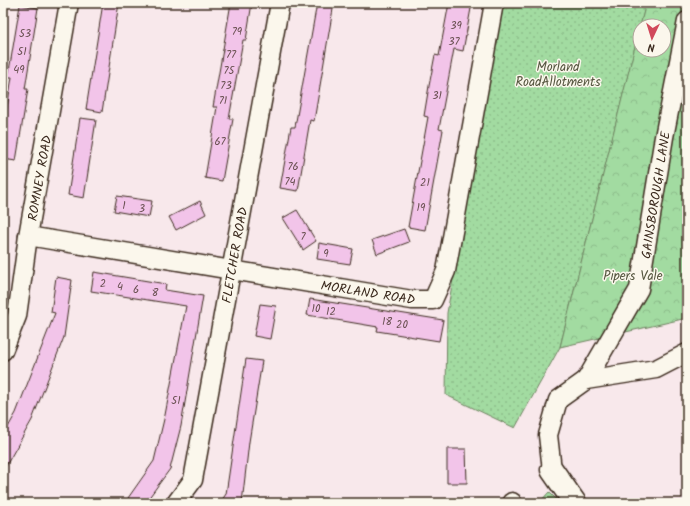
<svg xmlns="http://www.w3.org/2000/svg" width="690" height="506" font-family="Kalam,sans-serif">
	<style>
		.grass { fill: url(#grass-dots); stroke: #6e8260 }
		.forest { fill: url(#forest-firs); stroke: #6e8260 }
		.park { fill: url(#park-crowns); stroke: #6e8260 }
		.building { fill: #f2c4e9; stroke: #3b2a1e }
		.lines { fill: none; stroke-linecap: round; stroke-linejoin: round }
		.minor-casing { stroke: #3b2a1e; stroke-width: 21 }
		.tertiary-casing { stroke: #3b2a1e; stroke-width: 25 }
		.minor { stroke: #fbf7ec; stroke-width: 18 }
		.tertiary { stroke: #fbf7ec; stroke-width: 22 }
		.labels { text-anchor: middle; stroke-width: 3; stroke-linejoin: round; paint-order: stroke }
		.number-label { font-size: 11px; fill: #695051 }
		.park-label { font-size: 13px; fill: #55563f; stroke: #fbf7ec }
		.street-label { font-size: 13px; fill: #3b2a1e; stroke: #fbf7ec }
	</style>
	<defs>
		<pattern id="grass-dots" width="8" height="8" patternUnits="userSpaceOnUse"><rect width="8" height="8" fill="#a2dba1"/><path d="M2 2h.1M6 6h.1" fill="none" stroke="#8cbc8a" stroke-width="1.8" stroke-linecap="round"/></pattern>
		<pattern id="forest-firs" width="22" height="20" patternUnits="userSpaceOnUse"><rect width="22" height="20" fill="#a2dba1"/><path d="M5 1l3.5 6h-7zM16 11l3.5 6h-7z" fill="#8cbc8a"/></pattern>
		<pattern id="park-crowns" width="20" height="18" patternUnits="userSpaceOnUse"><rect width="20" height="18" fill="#a2dba1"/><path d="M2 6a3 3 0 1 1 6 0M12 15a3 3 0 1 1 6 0" fill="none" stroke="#8cbc8a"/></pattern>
	</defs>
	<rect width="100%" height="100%" fill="#f8e8eb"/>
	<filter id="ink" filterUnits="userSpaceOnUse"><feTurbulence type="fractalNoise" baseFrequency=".025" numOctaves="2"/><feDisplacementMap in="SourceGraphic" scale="8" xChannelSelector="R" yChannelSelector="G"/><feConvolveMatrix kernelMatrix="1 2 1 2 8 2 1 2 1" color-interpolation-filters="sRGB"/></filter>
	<g filter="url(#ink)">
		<path class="grass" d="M502 3H646L560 347 515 428 446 395 447 313Z"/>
		<path class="forest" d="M549 492 560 503H539Z"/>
		<path class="park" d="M646 3H687V318L560 347 640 26V50H664V26H640Z"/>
		<g class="building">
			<path d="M103 3H119L102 112 86 109Z"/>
			<path d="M231 3H252L246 40H243L229 119H233L222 181 205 178 217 107H213Z"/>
			<path d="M317 3H334L314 121 310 120 298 191 280 188 291 127H295Z"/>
			<path d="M449 3H472L463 51 454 49 439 129 443 130 425 230 408 227 428 117 424 116 429 86 435 55 439 56Z"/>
			<path d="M20 5 38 8 25 89H28L16 161 3 159V132L12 77H8Z"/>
			<path d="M80 118 96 120 84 198 68 195Z"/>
			<path d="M117 196 152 201 149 217 114 211Z"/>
			<path d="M200 201 206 214 176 230 169 217Z"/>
			<path d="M297 210 316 241 303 250 283 218Z"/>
			<path d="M404 229 409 242 377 254 372 240Z"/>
			<path d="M319 243 353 249 350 264 317 259Z"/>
			<path d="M94 272 166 284 165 290 203 296 181 426 170 469 145 503H135L128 498 154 461 165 415 186 306 91 291Z"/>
			<path d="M56 277 72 280 64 337 32 420 3 471V436L16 413 55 313 51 312Z"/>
			<path d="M310 299 443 320 439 341 377 331 378 327 307 315Z"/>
			<path d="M260 304 276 306 270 339 254 336Z"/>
			<path d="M246 359 262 361 249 442 242 503H220L226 494Z"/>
			<path d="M447 449H466L467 483H447Z"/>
		</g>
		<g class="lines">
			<g class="minor-casing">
				<g id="minor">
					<path d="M28 236 412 300H433L446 271 494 3"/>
					<path d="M3 351 17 316 28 236 69 3"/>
					<path d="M586 380 639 289 664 137 687 21"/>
					<path d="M552 470 548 435 558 400 586 380 656 369 687 353"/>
					<path d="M176 503 193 480 280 3"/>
					<path d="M511 503 512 502"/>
				</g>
			</g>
			<g class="tertiary-casing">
				<path id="tertiary" d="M552 470 575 503"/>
			</g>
			<use href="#minor" class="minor"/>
			<use href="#tertiary" class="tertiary"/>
		</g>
	</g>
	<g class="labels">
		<g class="number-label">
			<text x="456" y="29">39</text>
			<text x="237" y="35">79</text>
			<text x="25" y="37">53</text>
			<text x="454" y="45">37</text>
			<text x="22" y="55">51</text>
			<text x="231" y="58">77</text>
			<text x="19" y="73">49</text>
			<text x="229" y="74">75</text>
			<text x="226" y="89">73</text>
			<text x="437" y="99">31</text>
			<text x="223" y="104">71</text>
			<text x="220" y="145">67</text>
			<text x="293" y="170">76</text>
			<text x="290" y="185">74</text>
			<text x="425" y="186">21</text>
			<text x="124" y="209">1</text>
			<text x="421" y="211">19</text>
			<text x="142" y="212">3</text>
			<text x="303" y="240">7</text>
			<text x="326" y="257">9</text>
			<text x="103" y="287">2</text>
			<text x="120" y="290">4</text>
			<text x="136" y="293">6</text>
			<text x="155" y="296">8</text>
			<text x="316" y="312">10</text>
			<text x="331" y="315">12</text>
			<text x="387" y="325">18</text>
			<text x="402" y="328">20</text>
			<text x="176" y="404">51</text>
		</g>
		<g class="park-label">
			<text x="558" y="71">Morland<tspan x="558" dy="15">RoadAllotments</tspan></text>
			<text x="633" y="280">Pipers Vale</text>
		</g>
		<g class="street-label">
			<text transform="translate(39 178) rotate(-80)" y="5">ROMNEY ROAD</text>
			<text transform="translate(655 195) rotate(-81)" y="5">GAINSBOROUGH LANE</text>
			<text transform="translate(234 255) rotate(-80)" y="5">FLETCHER ROAD</text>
			<text transform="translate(368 292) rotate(9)" y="5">MORLAND ROAD</text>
		</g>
	</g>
	<rect width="690" height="506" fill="none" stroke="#fbf7ec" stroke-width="16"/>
	<rect x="8" y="8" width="674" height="490" fill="none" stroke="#3b2a1e" stroke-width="1.5" filter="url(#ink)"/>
	<g transform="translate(652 38) rotate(184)"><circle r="19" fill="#fbf7ec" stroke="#aea59a"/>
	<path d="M0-3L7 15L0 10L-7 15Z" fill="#d1495b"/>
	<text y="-6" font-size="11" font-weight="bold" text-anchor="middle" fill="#3b2a1e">N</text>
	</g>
</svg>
